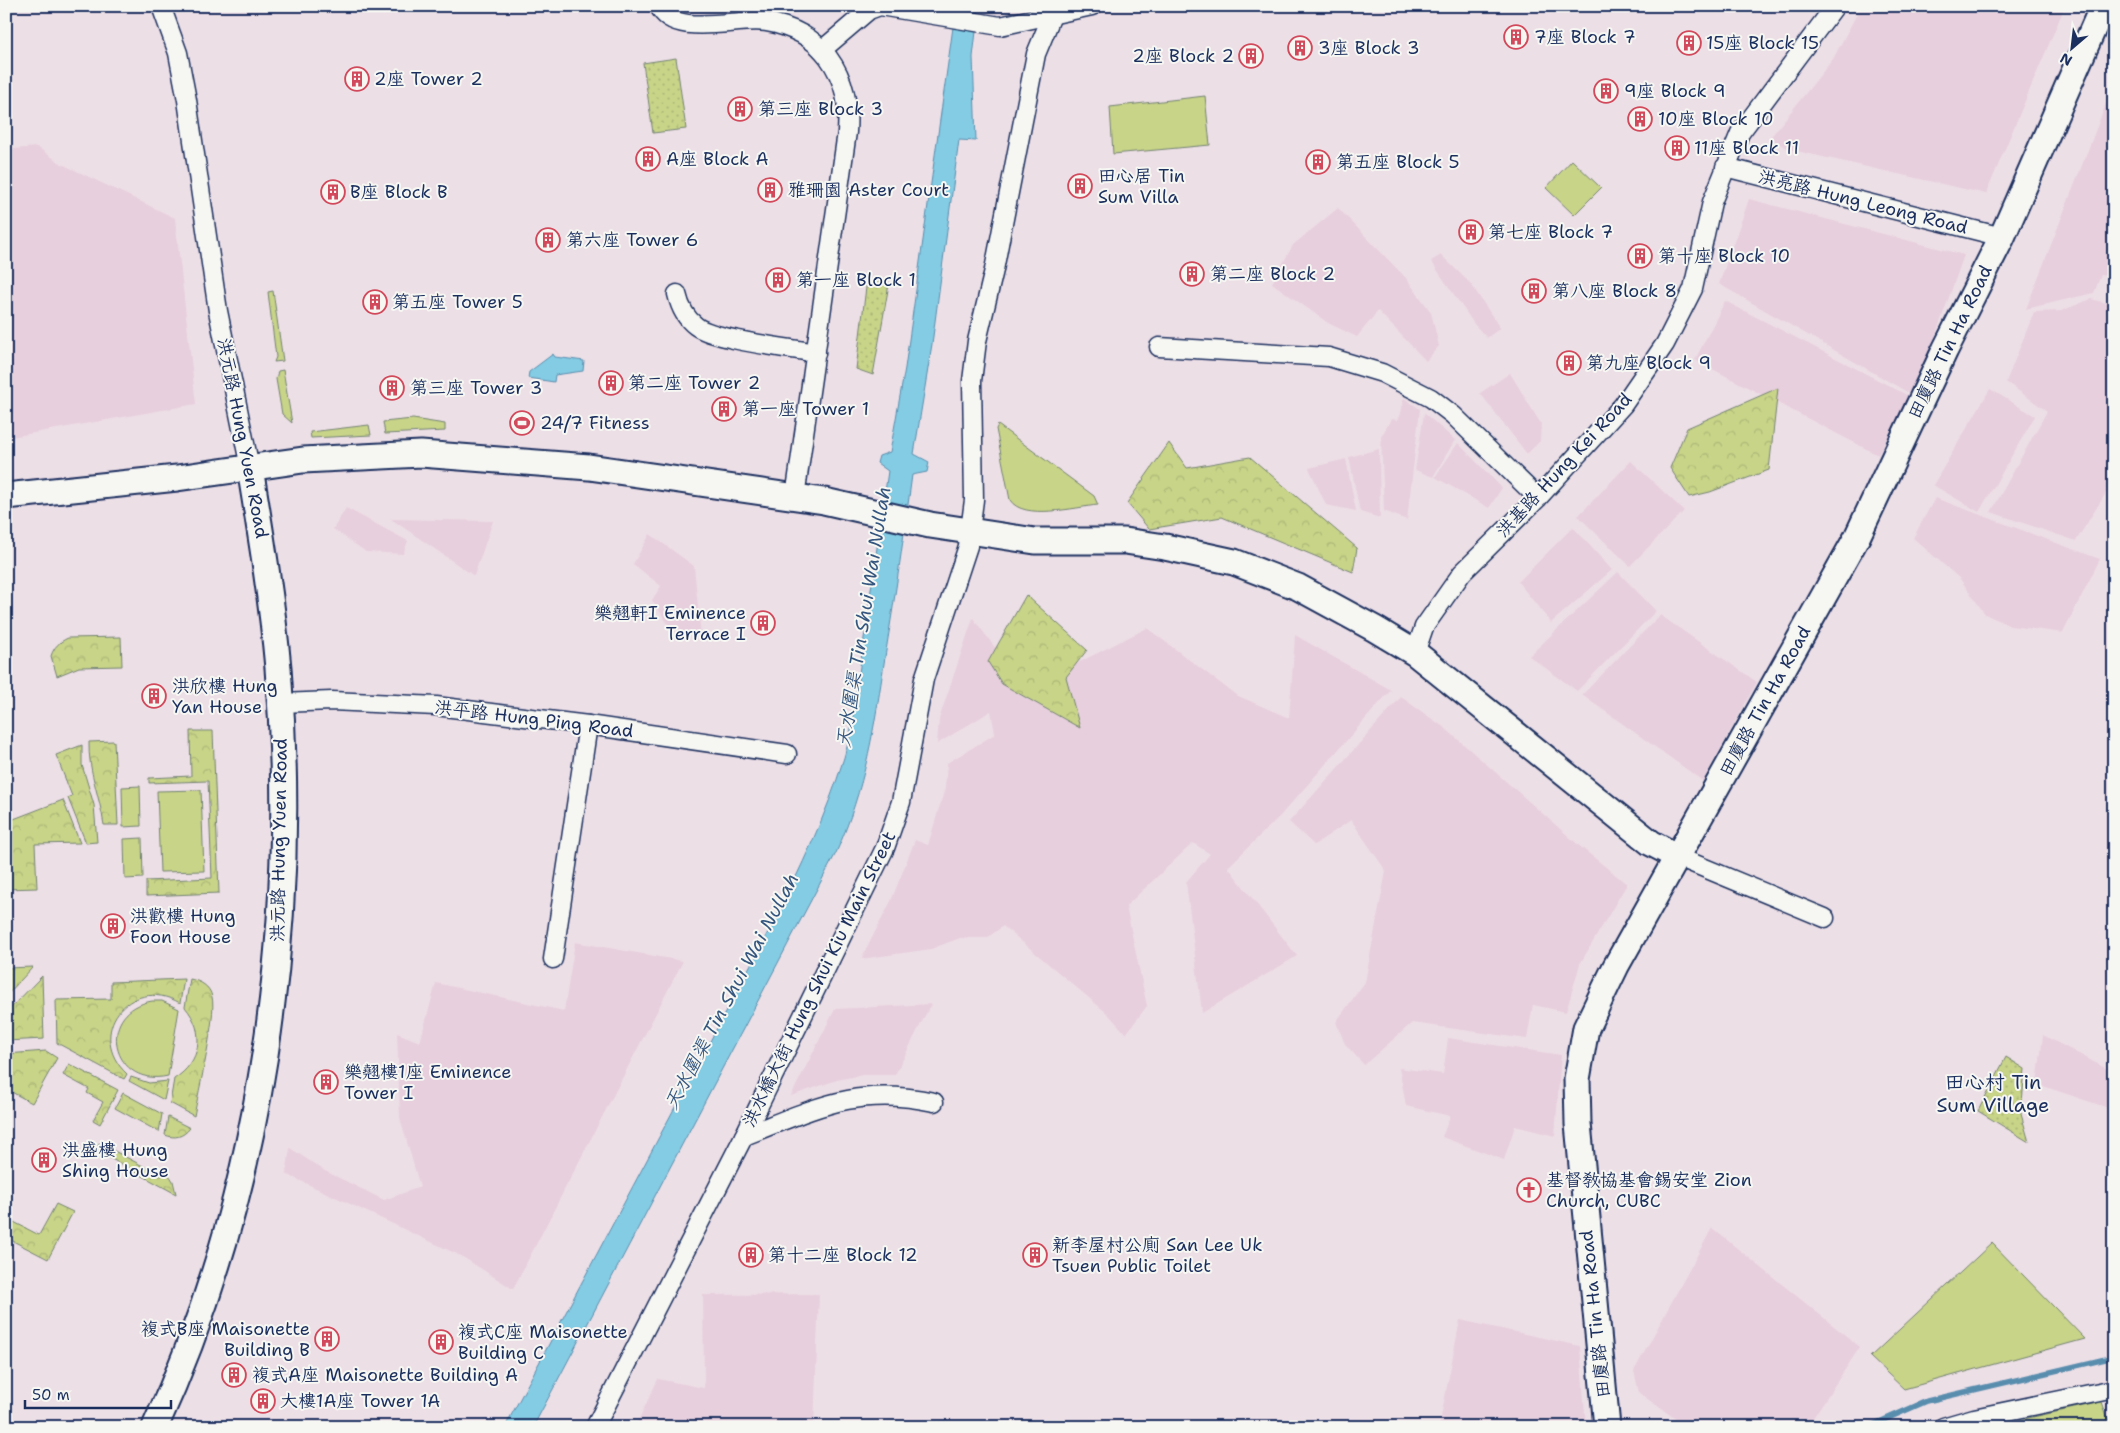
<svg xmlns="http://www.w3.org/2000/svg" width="2120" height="1433" font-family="'Shantell Sans','LXGW WenKai TC',sans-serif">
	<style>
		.built { fill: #e7cfdd }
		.grass { fill: #c8d487; stroke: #728272 }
		.forest { fill: url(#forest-crowns); stroke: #728272 }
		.park { fill: url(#park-dots); stroke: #728272 }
		.water { fill: #83cce3; stroke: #598dae }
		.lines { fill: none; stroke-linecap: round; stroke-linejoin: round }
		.stream { stroke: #598dae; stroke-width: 5.5 }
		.street-casing { stroke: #1b2f5e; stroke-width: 21 }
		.secondary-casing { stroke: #1b2f5e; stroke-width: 29 }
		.street { stroke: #f6f6f2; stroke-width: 18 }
		.secondary { stroke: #f6f6f2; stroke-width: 25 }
		.labels { text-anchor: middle; stroke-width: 4; stroke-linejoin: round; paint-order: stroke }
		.poi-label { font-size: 18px; fill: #1b2f5e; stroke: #f6f6f2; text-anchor: start }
		.street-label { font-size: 18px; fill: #1b2f5e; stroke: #f6f6f2 }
		.water-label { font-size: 19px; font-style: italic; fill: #35567f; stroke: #f6f6f2 }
		.quarter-label { font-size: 20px; fill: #1b2f5e; stroke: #f6f6f2 }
	</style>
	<defs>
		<pattern id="forest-crowns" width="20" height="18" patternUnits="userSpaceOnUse" patternTransform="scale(1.25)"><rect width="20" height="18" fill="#c8d487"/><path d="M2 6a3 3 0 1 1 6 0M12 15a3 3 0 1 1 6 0" fill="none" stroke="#abb677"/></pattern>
		<pattern id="park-dots" width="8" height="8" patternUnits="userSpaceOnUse" patternTransform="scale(1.25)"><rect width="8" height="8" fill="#c8d487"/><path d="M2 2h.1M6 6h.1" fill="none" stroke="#abb677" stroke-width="1.8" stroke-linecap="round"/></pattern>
	</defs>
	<rect width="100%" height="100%" fill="#eddfe6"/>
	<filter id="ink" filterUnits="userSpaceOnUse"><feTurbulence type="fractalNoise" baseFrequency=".02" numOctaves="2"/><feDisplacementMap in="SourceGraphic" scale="10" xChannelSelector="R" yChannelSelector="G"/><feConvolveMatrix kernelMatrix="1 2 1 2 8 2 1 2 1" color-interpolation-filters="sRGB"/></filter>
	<g filter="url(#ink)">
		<g class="built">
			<path d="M1861 6H2065L1986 194 1792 150 1769 139 1833 59Z"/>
			<path d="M2114 83V277L2101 275 2094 293 2026 309Z"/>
			<path d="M6 112 13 149 37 147 62 164 175 218 196 404 6 438Z"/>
			<path d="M1749 199 1964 255 1914 396 1719 284Z"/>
			<path d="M1338 208 1406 278 1431 312 1439 346 1426 361 1378 311 1357 337 1328 323 1272 283 1293 245Z"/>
			<path d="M1441 255 1471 284 1500 328 1487 338 1474 324 1431 261Z"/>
			<path d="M2091 299 2114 305V480L2076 541 1991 512 2047 411 2006 382 2034 312 2061 311Z"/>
			<path d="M1725 301 1909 396 1878 455 1695 360Z"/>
			<path d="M1510 373 1541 424 1540 441 1527 454 1480 393Z"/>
			<path d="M1990 389 2035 416 1979 512 1933 485Z"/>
			<path d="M1404 398 1420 409 1407 520 1384 511 1381 437 1391 419 1398 420Z"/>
			<path d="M1424 413 1455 440 1433 477 1415 470Z"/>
			<path d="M1458 443 1502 488 1489 508 1435 477Z"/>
			<path d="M1379 449 1380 518 1360 512 1349 457Z"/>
			<path d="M1346 459 1356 511 1326 505 1309 468Z"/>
			<path d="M1631 461 1684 511 1630 566 1578 516Z"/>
			<path d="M1935 498 2100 559 2063 633 2010 626 1985 614 1960 579 1913 538Z"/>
			<path d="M346 508 408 541 403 554 366 552 333 529Z"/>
			<path d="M391 519 493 521 474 576Z"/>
			<path d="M1573 527 1612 570 1551 623 1518 582Z"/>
			<path d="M650 534 694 566 701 636 672 630 652 600 661 586 633 564Z"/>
			<path d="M1618 572 1656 611 1577 691 1529 656Z"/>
			<path d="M1660 615 1757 682 1703 781 1582 695Z"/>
			<path d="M973 618 1026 689 1147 628 1236 695 1289 718 1295 635 1391 690 1280 816 1228 867 1297 956 1202 1013 1186 882 1210 854 1193 843 1126 906 1147 1006 1126 1034 1108 1014 1003 926 987 938H960L931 949 861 959 891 901 915 840 928 845 945 788 947 763 995 734 991 711 937 744 939 719Z"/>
			<path d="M1401 697 1445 728 1582 848 1627 884 1580 964 1566 1012 1533 1005 1527 1039 1412 1023 1364 1065 1345 1044 1336 1022 1365 982 1386 871 1351 820 1314 845 1289 822Z"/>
			<path d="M575 942 683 961 513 1289 461 1256 286 1174 290 1148 325 1171 384 1200 420 1187 400 1118 397 1033 420 1042 436 983 564 1011Z"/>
			<path d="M931 1004 895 1075H863L837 1080 791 1096 835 1009Z"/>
			<path d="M2043 1035 2109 1070H2114V1110L2037 1084Z"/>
			<path d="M1448 1038 1561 1055 1555 1136 1515 1126 1504 1160 1442 1137 1450 1116 1406 1106 1399 1068 1443 1074Z"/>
			<path d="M1712 1228 1860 1347 1807 1427H1687L1639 1393 1634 1371Z"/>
			<path d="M819 1294 814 1427H635L658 1379 704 1388 703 1295Z"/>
			<path d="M1460 1320 1580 1346 1586 1427H1439Z"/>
		</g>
		<g class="grass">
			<path d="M1205 96 1210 145 1113 154 1110 107Z"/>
			<path d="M1572 160 1601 188 1574 215 1546 188Z"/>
			<path d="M273 291 283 361 274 362 276 357 268 292Z"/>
			<path d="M283 370 292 423 282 414 276 379 278 371Z"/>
			<path d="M413 419 445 424V431L385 434 383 422Z"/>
			<path d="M369 425 371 435 311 438 310 432Z"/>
			<path d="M998 425 1094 496 1098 505C1076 507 1023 521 1010 500L996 429Z"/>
			<path d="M140 786 141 826 123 827 122 787Z"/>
			<path d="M201 790 204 871 160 872 157 791Z"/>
			<path d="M142 838 143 878 125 879 124 839Z"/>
			<path d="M152 1001H162L179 1009 168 1076C111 1089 95 1011 152 1001Z"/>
			<path d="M1992 1243 2085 1339 1904 1389 1870 1357Z"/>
			<path d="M2102 1402 2111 1427H1987Z"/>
		</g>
		<g class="forest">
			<path d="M1778 388 1769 470 1710 492 1689 497 1670 468 1687 428Z"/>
			<path d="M1169 443 1187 468 1250 457 1357 548 1353 572 1222 517 1149 529 1127 503Z"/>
			<path d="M1026 595 1087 650 1066 677 1080 728 1002 684 988 662Z"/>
			<path d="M121 637 122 666 79 667 57 676 51 656C54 647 59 642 68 638Z"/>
			<path d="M190 731H213L219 893 146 896V881L212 878 208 781 149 783V778L191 776Z"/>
			<path d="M114 741 118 825H104C100 797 88 771 89 742Z"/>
			<path d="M82 745V765L94 805 97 842 86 843 68 798 72 796 56 755Z"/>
			<path d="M63 800 80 843 35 844 37 888 6 889V822Z"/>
			<path d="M33 967 6 996V968Z"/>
			<path d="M42 976 44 1039 6 1041V1013Z"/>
			<path d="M184 979 180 1003C129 974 84 1034 127 1074L124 1079 57 1043 56 1000 111 999V982Z"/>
			<path d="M190 979C200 981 210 986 212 997 217 1014 198 1094 194 1116L170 1103 174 1079C201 1062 206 1032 185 1007Z"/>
			<path d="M46 1051 57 1058 32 1103 6 1089V1054Z"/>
			<path d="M69 1064 118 1090 100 1124 93 1120 103 1102 87 1093 89 1089 63 1075Z"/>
			<path d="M131 1077 149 1083 168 1081 164 1100 129 1081Z"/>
			<path d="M123 1093 162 1114 159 1132 115 1108Z"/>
			<path d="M168 1117 190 1128C183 1137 175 1139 165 1135Z"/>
			<path d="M99 1143 162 1176 166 1170 173 1181 176 1194 95 1150Z"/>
			<path d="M56 1204 73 1212 48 1259 11 1240 6 1247V1218L39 1235Z"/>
		</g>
		<g class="park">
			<path d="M676 58 686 129 653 133 643 63Z"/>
			<path d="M867 279 889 284 873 375 856 369Z"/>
			<path d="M2006 1057 2025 1069 2021 1114 2029 1142 1978 1111Z"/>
		</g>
		<g class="water">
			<path d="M956 6H979L973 57 976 141 959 140 932 344 914 454 929 462 927 472 912 475C904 536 895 597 885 657 874 729 866 786 836 853L533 1427H505L784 902C810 848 835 795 850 736L888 471 877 463 879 456 890 452 905 368Z"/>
			<path d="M553 354 555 357 584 361 583 371 555 375 554 382 528 378 529 372Z"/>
		</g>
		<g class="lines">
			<path class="stream" d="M1868 1427 1927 1401 2114 1357"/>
			<g class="street-casing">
				<g id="street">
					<path d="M161 6 178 53 187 100 218 311 250 468"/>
					<path d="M659 6C673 39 739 17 766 22 790 26 813 37 828 57 845 80 849 104 847 132L795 497"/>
					<path d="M822 50 869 10 880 6 1000 26 1092 6"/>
					<path d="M1725 167 2002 237"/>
					<path d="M677 294C680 307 685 318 696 326 714 340 790 348 816 353"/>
					<path d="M1159 347 1329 357 1382 373 1431 398 1453 415 1538 498"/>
					<path d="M1415 653 1424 627 1462 573 1538 498 1623 405 1665 344 1693 289 1712 202 1740 133 1835 6"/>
					<path d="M280 703 332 701 436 706 588 725 787 754"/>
					<path d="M1678 857 1825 918"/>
					<path d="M553 959 588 725"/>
					<path d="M744 1136C814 1109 856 1085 934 1102"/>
					<path d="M595 1427 744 1136 885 848 901 802 924 679 968 546 974 500 972 381 977 341 994 270 1036 54 1053 13V6"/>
					<path d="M1943 1427 1974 1418 2114 1389"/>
				</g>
			</g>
			<g class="secondary-casing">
				<g id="secondary">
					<path d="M6 496 177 478 303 460 421 454 589 467 824 501 930 525 1035 541H1125L1165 547 1234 562 1298 587 1375 629 1415 653 1651 843 1678 857"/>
					<path d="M155 1427C263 1192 299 924 278 668 272 601 261 535 250 468"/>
					<path d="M1607 1427 1578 1124 1577 1079 1586 1028 1616 966 1857 537 1945 350 2002 237 2103 6"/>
				</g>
			</g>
			<use href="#street" class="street"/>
			<use href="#secondary" class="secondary"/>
		</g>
	</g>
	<defs>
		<g id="building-ring" transform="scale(1.25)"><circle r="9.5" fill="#f6f6f2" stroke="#d1495b" stroke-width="1.5"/><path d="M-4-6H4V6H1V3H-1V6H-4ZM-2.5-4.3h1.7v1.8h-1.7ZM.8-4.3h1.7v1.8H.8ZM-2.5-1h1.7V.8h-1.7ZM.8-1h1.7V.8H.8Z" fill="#d1495b"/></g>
		<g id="stadium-ring" transform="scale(1.25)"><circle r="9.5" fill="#f6f6f2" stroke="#d1495b" stroke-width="1.5"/><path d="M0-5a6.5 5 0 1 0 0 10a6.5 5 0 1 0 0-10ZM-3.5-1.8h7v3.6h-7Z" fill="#d1495b"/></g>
		<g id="church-ring" transform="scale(1.25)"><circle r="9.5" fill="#f6f6f2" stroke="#d1495b" stroke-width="1.5"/><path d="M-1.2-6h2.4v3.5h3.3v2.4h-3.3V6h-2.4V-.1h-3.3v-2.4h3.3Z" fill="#d1495b"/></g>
	</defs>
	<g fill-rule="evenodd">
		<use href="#building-ring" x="1516" y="37"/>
		<use href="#building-ring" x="1689" y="43"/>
		<use href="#building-ring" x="1300" y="48"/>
		<use href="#building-ring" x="1251" y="56"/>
		<use href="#building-ring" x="357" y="79"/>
		<use href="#building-ring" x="1606" y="91"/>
		<use href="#building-ring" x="740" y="109"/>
		<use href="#building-ring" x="1640" y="119"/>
		<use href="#building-ring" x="1677" y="148"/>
		<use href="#building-ring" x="648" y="159"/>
		<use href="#building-ring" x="1318" y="162"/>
		<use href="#building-ring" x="1080" y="186"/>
		<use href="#building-ring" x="770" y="190"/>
		<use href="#building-ring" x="333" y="192"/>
		<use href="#building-ring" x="1471" y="232"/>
		<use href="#building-ring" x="548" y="240"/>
		<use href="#building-ring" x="1640" y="256"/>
		<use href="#building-ring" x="1192" y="274"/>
		<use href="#building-ring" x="778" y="280"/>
		<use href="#building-ring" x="1534" y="291"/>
		<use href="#building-ring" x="375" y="302"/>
		<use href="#building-ring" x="1569" y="363"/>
		<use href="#building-ring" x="611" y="383"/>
		<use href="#building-ring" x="392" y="388"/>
		<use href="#building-ring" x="724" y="409"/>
		<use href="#stadium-ring" x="522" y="423"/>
		<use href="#building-ring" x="763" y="623"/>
		<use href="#building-ring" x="154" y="696"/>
		<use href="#building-ring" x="113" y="926"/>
		<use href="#building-ring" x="326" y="1082"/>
		<use href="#building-ring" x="44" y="1160"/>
		<use href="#church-ring" x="1529" y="1190"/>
		<use href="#building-ring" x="751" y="1255"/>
		<use href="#building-ring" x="1035" y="1255"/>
		<use href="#building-ring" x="327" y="1339"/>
		<use href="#building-ring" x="441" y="1342"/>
		<use href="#building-ring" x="234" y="1375"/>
		<use href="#building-ring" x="263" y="1401"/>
	</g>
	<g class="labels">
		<g class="poi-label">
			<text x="1534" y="43">7座 Block 7</text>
			<text x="1706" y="49">15座 Block 15</text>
			<text x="1318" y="54">3座 Block 3</text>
			<text x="1234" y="62" text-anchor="end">2座 Block 2</text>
			<text x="374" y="85">2座 Tower 2</text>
			<text x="1624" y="97">9座 Block 9</text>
			<text x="758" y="115">第三座 Block 3</text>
			<text x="1658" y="125">10座 Block 10</text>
			<text x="1694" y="154">11座 Block 11</text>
			<text x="666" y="165">A座 Block A</text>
			<text x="1336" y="168">第五座 Block 5</text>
			<text x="1098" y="182">田心居 Tin<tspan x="1098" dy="21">Sum Villa</tspan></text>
			<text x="788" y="196">雅珊園 Aster Court</text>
			<text x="350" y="198">B座 Block B</text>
			<text x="1488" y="238">第七座 Block 7</text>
			<text x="566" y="246">第六座 Tower 6</text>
			<text x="1658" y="262">第十座 Block 10</text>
			<text x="1210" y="280">第二座 Block 2</text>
			<text x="796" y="286">第一座 Block 1</text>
			<text x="1552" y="297">第八座 Block 8</text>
			<text x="392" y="308">第五座 Tower 5</text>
			<text x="1586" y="369">第九座 Block 9</text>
			<text x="628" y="389">第二座 Tower 2</text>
			<text x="410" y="394">第三座 Tower 3</text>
			<text x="742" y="415">第一座 Tower 1</text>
			<text x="540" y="429">24/7 Fitness</text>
			<text x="746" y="619" text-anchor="end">樂翹軒I Eminence<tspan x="746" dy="21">Terrace I</tspan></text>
			<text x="172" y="692">洪欣樓 Hung<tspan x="172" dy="21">Yan House</tspan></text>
			<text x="130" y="922">洪歡樓 Hung<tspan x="130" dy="21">Foon House</tspan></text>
			<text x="344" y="1078">樂翹樓1座 Eminence<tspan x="344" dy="21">Tower I</tspan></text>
			<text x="62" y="1156">洪盛樓 Hung<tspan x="62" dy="21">Shing House</tspan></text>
			<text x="1546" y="1186">基督教協基會錫安堂 Zion<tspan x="1546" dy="21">Church, CUBC</tspan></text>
			<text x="1052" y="1251">新李屋村公廁 San Lee Uk<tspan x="1052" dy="21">Tsuen Public Toilet</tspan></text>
			<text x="768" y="1261">第十二座 Block 12</text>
			<text x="310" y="1335" text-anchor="end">複式B座 Maisonette<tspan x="310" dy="21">Building B</tspan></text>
			<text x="458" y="1338">複式C座 Maisonette<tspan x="458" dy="21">Building C</tspan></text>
			<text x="252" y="1381">複式A座 Maisonette Building A</text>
			<text x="280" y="1407">大樓1A座 Tower 1A</text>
		</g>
		<g class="street-label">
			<text transform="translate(1863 202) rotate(14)" y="6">洪亮路 Hung Leong Road</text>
			<text transform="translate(1950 342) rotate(-64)" y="6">田廈路 Tin Ha Road</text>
			<text transform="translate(243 438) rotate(79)" y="6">洪元路 Hung Yuen Road</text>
			<text transform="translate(1564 465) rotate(-47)" y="6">洪基路 Hung Kei Road</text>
			<text transform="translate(1765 701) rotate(-61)" y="6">田廈路 Tin Ha Road</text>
			<text transform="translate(534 719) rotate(7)" y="6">洪平路 Hung Ping Road</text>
			<text transform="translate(279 840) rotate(-89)" y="6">洪元路 Hung Yuen Road</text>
			<text transform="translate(819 979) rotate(-64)" y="6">洪水橋大街 Hung Shui Kiu Main Street</text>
			<text transform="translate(1595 1314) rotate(-96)" y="6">田廈路 Tin Ha Road</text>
		</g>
		<g class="water-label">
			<text transform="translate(863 617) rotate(-81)" y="7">天水圍渠 Tin Shui Wai Nullah</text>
			<text transform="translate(731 991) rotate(-62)" y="7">天水圍渠 Tin Shui Wai Nullah</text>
		</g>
		<g class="quarter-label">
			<text x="1993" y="1089">田心村 Tin<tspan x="1993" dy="23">Sum Village</tspan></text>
		</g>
	</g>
	<rect width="2120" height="1433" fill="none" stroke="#f6f6f2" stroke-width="25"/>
	<rect x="12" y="12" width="2095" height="1408" fill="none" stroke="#1b2f5e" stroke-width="2" filter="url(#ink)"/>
	<g transform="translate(2072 48) rotate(208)" stroke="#f6f6f2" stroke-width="4" paint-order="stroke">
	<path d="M0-4L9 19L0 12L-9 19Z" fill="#1b2f5e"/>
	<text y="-8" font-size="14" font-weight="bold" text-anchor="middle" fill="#1b2f5e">N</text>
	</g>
	<path d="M25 1400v8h146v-8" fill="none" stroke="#1b2f5e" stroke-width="2.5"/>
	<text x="32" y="1400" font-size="15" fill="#1b2f5e" stroke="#f6f6f2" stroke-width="4" paint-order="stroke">50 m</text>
</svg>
